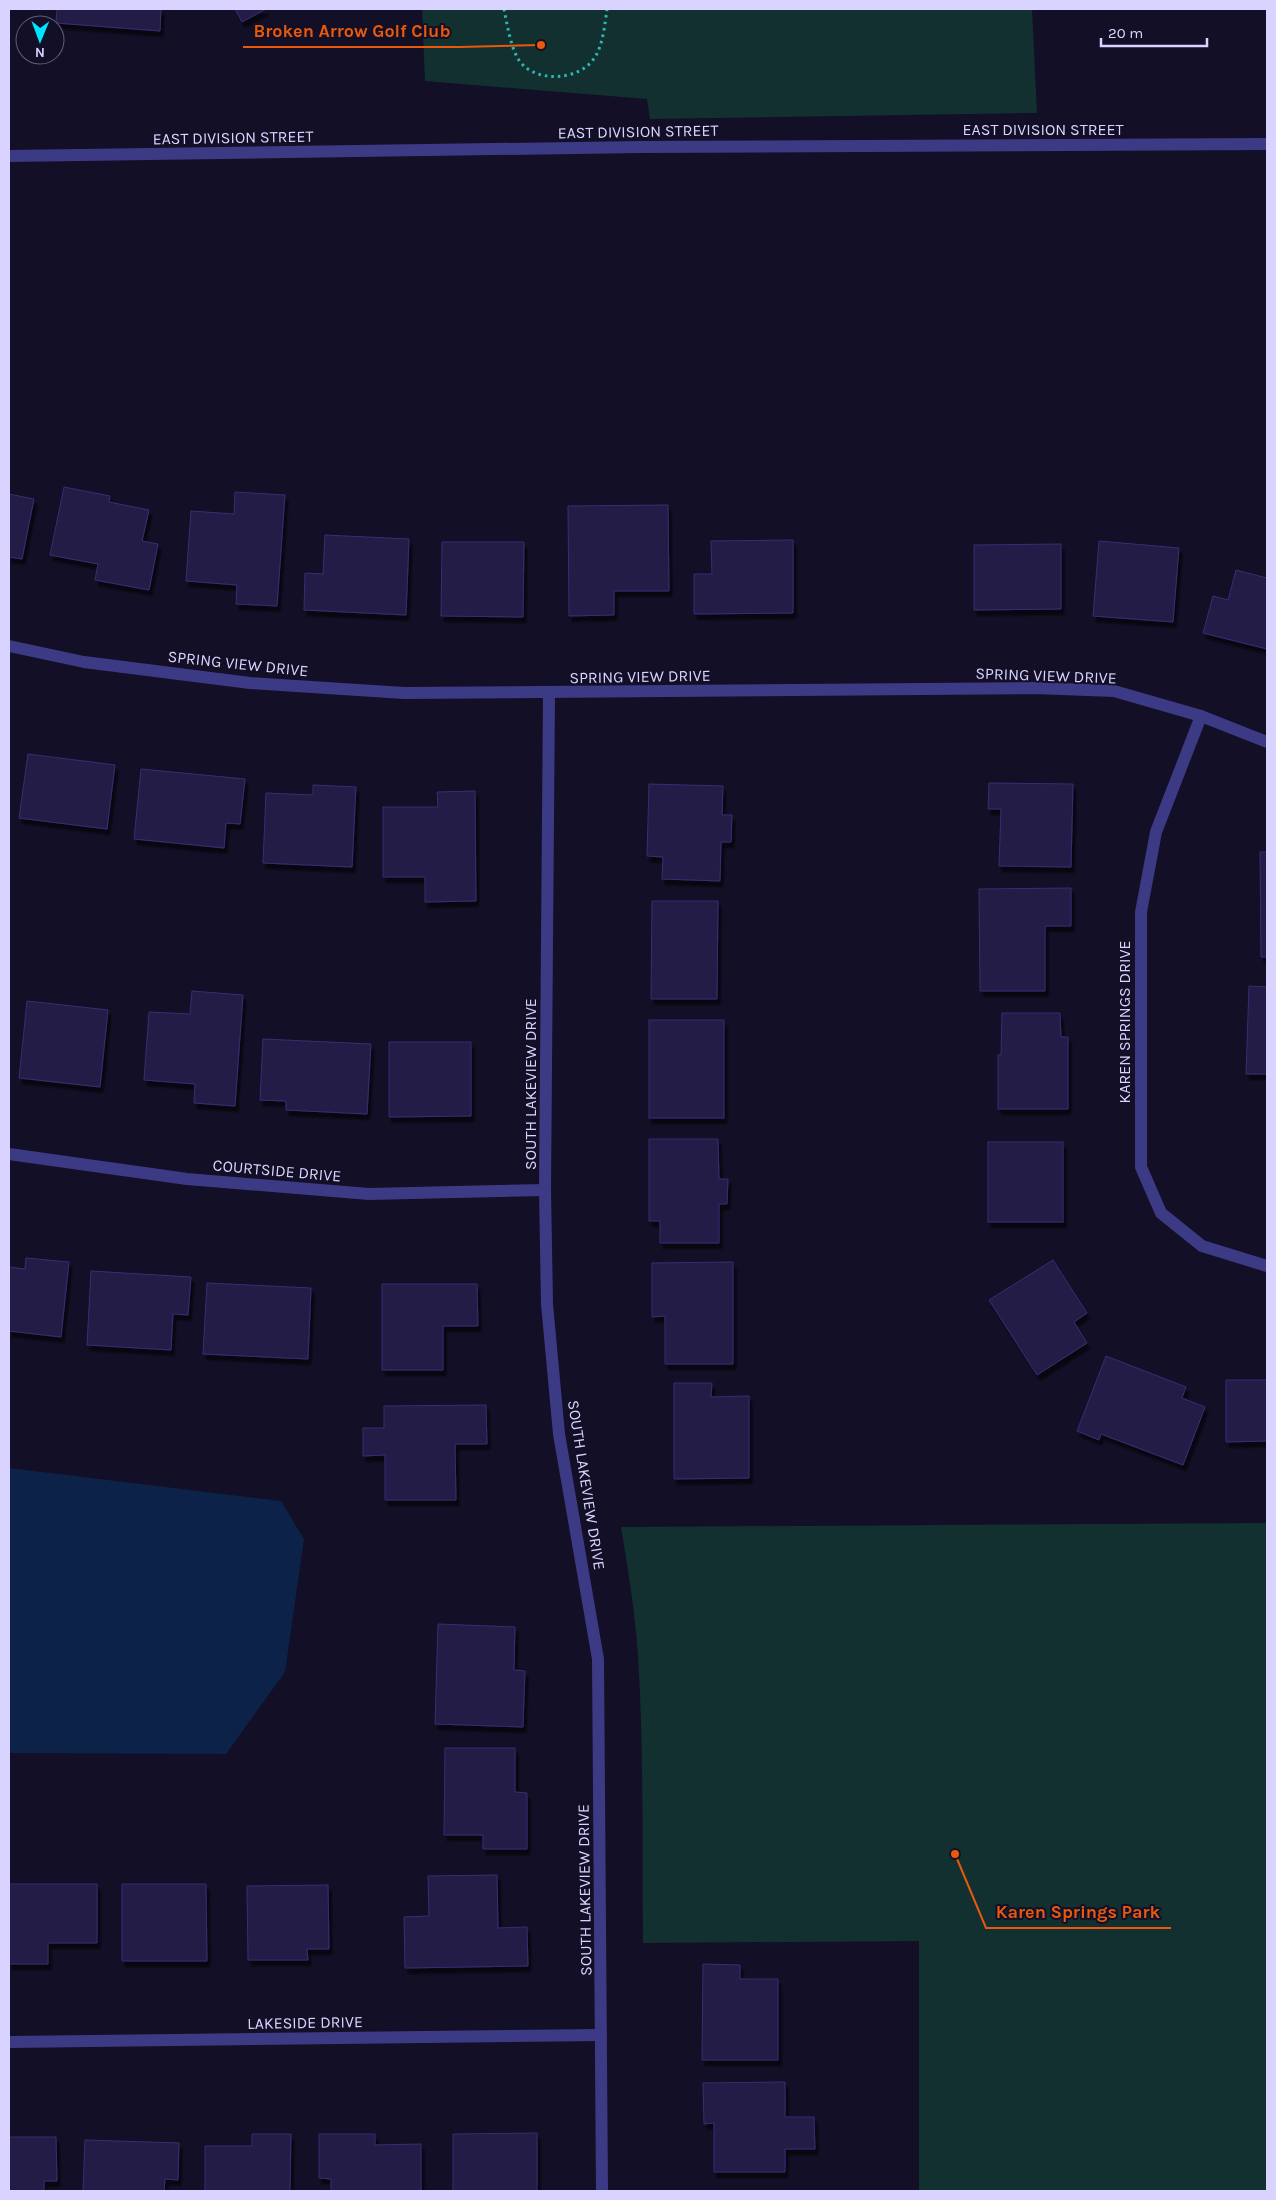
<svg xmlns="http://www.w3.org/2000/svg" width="1276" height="2200" font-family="Karla,sans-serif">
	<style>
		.green { fill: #12302f }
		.water { fill: #0c2248 }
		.building { fill: #241b47; stroke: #3b2d73; filter: url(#shadow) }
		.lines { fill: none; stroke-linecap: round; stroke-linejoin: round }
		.path { stroke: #2fb8b0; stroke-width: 3; stroke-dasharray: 2.5 4; stroke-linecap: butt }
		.minor { stroke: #3d3a85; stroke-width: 12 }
		.tertiary { stroke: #3d3a85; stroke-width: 12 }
		.labels { text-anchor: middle; stroke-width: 4; stroke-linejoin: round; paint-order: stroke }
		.street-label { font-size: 16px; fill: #d9d4ff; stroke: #130f26 }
		.leader { fill: none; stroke: #e8590c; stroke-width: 2 }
		.callout-dot { fill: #e8590c; stroke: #130f26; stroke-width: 2 }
		.callout-label { font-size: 18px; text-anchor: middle; font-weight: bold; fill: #e8590c; stroke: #130f26; stroke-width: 4; stroke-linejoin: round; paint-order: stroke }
	</style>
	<defs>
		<filter id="shadow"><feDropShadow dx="3" dy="5.5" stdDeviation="1" flood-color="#0009"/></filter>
	</defs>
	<rect width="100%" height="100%" fill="#130f26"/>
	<g class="green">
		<path d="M422 9H1032L1037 113 650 119 647 99 425 81Z"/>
		<path d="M1267 1523V2191H919V1941L643 1943C642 1847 644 1751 638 1655 635 1612 628 1569 621 1527Z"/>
	</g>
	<path class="water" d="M9 1468 281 1501 304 1539 285 1672 226 1754 9 1753Z"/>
	<g class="building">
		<path d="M57 9H161L160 31 56 23Z"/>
		<path d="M235 9H266L242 22Z"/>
		<path d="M64 487 110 496 109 502 149 510 142 541 158 544 149 590 95 580 98 564 50 555Z"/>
		<path d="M235 492 285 495 277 606 236 604 237 585 186 581 191 511 234 514Z"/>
		<path d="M9 494 34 499 22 559 9 557Z"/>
		<path d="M668 505 669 591H614V615L569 616 568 506Z"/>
		<path d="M325 535 409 539 406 615 304 610 305 573 323 574Z"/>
		<path d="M793 540V613L694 614V574H712L711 541Z"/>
		<path d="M1099 541 1179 548 1173 622 1093 616Z"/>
		<path d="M442 542H524L523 617 441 616Z"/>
		<path d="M1061 544V609L974 610V545Z"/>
		<path d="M1236 570 1267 578V649L1203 633 1213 596 1228 600Z"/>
		<path d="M28 754 115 765 107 829 19 818Z"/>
		<path d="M141 769 245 779 240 824 226 823 224 848 134 839Z"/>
		<path d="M989 783 1073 784 1071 867 999 866 1001 809H988Z"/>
		<path d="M649 784 723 786 722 815H732L731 842H721L720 881 662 879 663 857 647 856Z"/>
		<path d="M313 785 356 787 352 867 263 863 266 793 313 795Z"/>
		<path d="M475 791 476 901 425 902V877H383V807H438L437 792Z"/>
		<path d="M1260 852H1267V957H1261Z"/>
		<path d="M1071 888V926H1045V991H980L979 889Z"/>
		<path d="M652 901H718L717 999H651Z"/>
		<path d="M1249 986 1267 987V1074H1246Z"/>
		<path d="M192 991 243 995 235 1106 194 1103 195 1084 144 1080 149 1012 190 1014Z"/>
		<path d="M27 1001 108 1010 100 1087 19 1078Z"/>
		<path d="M1002 1013H1060L1061 1037H1068V1109H998V1055H1001Z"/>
		<rect x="649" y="1020" width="75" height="98"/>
		<path d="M263 1039 371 1044 367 1114 286 1110V1101L260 1100Z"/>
		<path d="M389 1042H471V1116L389 1117Z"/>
		<path d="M649 1139H718L719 1179H728L727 1204H719V1243H660V1221H649Z"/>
		<rect x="988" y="1142" width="75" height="80"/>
		<path d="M26 1258 69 1262 61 1337 9 1331V1333V1267L25 1269Z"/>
		<path d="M1053 1260 1087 1313 1074 1322 1087 1343 1037 1375 989 1300Z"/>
		<path d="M733 1262V1364H665V1316L652 1317V1263Z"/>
		<path d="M91 1271 191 1277 188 1315 173 1314 171 1350 87 1345Z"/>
		<path d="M207 1283 311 1288 308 1359 203 1354Z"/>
		<path d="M382 1284H477L478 1326H443V1370H382Z"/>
		<path d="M1106 1356 1186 1387 1182 1398 1205 1407 1183 1465 1101 1434 1099 1440 1077 1431Z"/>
		<path d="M1226 1380H1267V1441L1226 1442Z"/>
		<path d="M674 1383H712L711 1397 749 1396V1478L674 1479Z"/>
		<path d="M486 1405 487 1444H455L456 1500H385V1455L363 1456V1428H384V1406Z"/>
		<path d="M438 1624 515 1627 514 1670 525 1671 523 1727 435 1724Z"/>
		<path d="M445 1748H515V1792L527 1793V1849H483V1835H444Z"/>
		<path d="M497 1875 498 1928 527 1927 528 1966 405 1968 404 1917 429 1916 428 1876Z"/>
		<path d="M9 1884H97V1943H48V1964H9Z"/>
		<path d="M122 1884H206L207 1961H122Z"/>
		<path d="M328 1885 329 1949H307L308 1960H248L247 1886Z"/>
		<path d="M703 1964 740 1965V1979H778V2060H702Z"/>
		<path d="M785 2082V2117H814L815 2149H785V2172H714V2123L704 2124 703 2083Z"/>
		<path d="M537 2133V2191H453V2134Z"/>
		<path d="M252 2134H291L290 2191H205V2146H252Z"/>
		<path d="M319 2134H375V2145L421 2144V2191H331V2179L319 2178Z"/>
		<path d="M9 2137H56L57 2181H44V2191H9Z"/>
		<path d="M85 2140 179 2143 178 2180 165 2179 164 2191H83Z"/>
	</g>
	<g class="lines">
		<path class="path" d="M504 9C507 24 510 43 517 57 531 84 580 82 595 57 603 45 605 23 607 9"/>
		<g class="minor">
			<path d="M9 646 84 662 250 683 404 693 1035 688 1114 691 1201 716 1267 742"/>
			<path d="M549 693 545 1190 547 1304 559 1434 598 1659 602 2191"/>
			<path d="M1201 716 1156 832 1141 912V1167L1161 1213 1202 1246 1267 1266"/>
			<path d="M9 1154 187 1179 369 1194 545 1190"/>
			<path d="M9 2042 601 2035"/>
		</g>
		<path class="tertiary" d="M9 156 641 147 1267 144"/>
	</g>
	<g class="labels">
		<g class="street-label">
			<text x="1043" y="135">EAST DIVISION STREET</text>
			<text transform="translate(638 131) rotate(-1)" y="6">EAST DIVISION STREET</text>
			<text transform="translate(233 137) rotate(-1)" y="6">EAST DIVISION STREET</text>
			<text transform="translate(238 663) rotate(6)" y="6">SPRING VIEW DRIVE</text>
			<text transform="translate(1046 675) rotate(2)" y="6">SPRING VIEW DRIVE</text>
			<text transform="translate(640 676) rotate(-1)" y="6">SPRING VIEW DRIVE</text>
			<text transform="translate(1124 1022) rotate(-90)" y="6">KAREN SPRINGS DRIVE</text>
			<text transform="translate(530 1084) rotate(-90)" y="6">SOUTH LAKEVIEW DRIVE</text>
			<text transform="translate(277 1170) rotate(5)" y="6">COURTSIDE DRIVE</text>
			<text transform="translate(587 1485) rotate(81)" y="6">SOUTH LAKEVIEW DRIVE</text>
			<text transform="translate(584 1890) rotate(-91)" y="6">SOUTH LAKEVIEW DRIVE</text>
			<text transform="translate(305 2022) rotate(-1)" y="6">LAKESIDE DRIVE</text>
		</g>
	</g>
	<path class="leader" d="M541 45L460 47H243M955 1854L986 1928H1171"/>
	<g class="callout-dot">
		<circle cx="541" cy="45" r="5"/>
		<circle cx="955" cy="1854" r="5"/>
	</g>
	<g class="callout-label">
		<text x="352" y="37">Broken Arrow Golf Club</text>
		<text x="1078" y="1918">Karen Springs Park</text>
	</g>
	<rect width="1276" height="2200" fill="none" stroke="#d9d4ff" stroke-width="20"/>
	<g transform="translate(40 40) rotate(181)"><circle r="24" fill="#130f26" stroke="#625e7d"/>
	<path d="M0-4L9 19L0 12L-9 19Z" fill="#00e5ff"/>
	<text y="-8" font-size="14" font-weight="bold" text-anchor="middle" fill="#d9d4ff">N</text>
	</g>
	<path d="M1101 38v8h106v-8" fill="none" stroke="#d9d4ff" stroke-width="2.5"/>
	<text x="1108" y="38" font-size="15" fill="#d9d4ff" stroke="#130f26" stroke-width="4" paint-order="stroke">20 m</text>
</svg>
